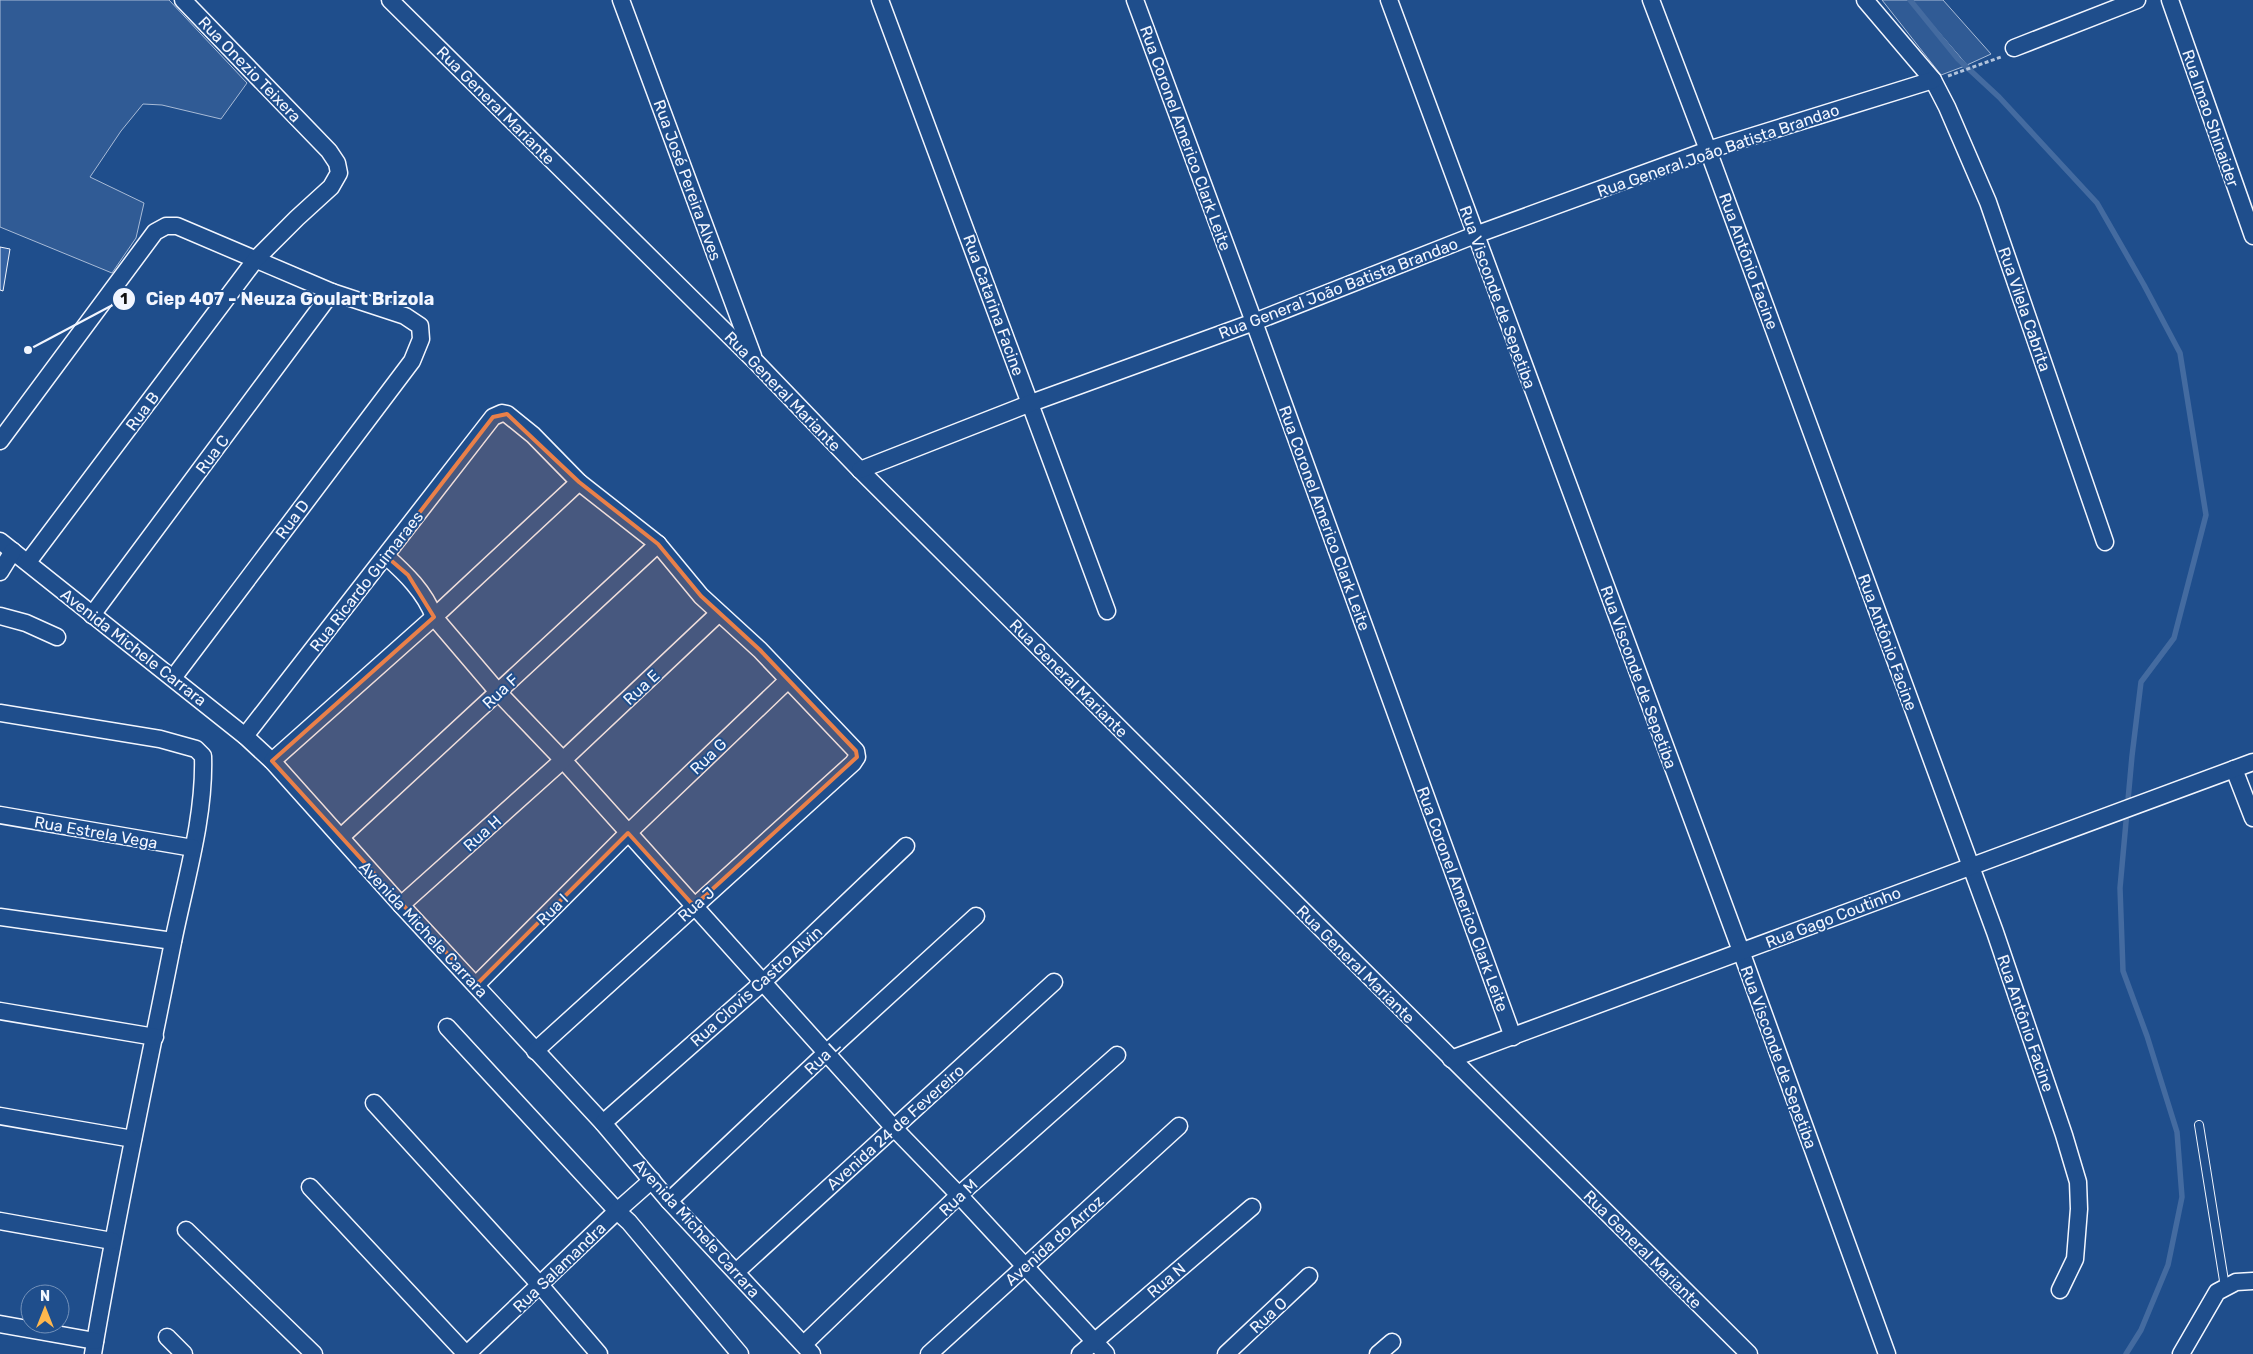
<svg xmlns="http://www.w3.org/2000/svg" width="2253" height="1354" font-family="Rubik,sans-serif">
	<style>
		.built { fill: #305b95; stroke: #a8bbd7 }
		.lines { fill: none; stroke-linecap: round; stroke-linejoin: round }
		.stream { stroke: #446ba0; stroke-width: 5.5 }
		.building { fill: #3563a3; stroke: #f2f6ff }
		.lane-casing { stroke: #f2f6ff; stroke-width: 10 }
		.street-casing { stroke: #f2f6ff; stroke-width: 19 }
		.path { stroke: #b3c4dc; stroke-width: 3; stroke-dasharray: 4 2.5; stroke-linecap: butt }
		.lane { stroke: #1f4e8c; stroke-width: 8 }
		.street { stroke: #1f4e8c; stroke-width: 16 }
		.marked { fill: #ea8049; fill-opacity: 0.2; stroke: #ea8049; stroke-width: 4; stroke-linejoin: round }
		.labels { text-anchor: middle; stroke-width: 4; stroke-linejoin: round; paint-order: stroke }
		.street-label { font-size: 16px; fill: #f2f6ff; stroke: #1f4e8c }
		.leader { fill: none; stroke: #f2f6ff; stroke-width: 2 }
		.callout-dot { fill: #f2f6ff; stroke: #1f4e8c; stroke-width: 2 }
		.mark-label { font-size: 15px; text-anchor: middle; font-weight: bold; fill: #111 }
		.callout-label { font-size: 18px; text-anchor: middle; font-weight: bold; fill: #f2f6ff; stroke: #1f4e8c; stroke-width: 4; stroke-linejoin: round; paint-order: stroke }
	</style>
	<rect width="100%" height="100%" fill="#1f4e8c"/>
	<g class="built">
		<path d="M0 0H169L247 83 221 119 162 105 143 104 121 131 90 177 144 203 136 238 112 273 0 227Z"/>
		<path d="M1882 0H1908L1965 66 1941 75Z"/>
		<path d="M1911 0H1943L1991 54 1967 65Z"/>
	</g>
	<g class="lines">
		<path class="stream" d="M1910 0 1958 59 1999 97 2097 203 2144 285 2180 353 2206 515 2174 638 2141 682 2132 756 2120 888 2123 971 2147 1036 2177 1132 2182 1197 2168 1265 2141 1330 2126 1354"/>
	</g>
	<path class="building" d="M0 247 10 249 3 291 0 290Z"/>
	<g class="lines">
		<g class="lane-casing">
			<path id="lane" d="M2199 1125 2225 1287"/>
		</g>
		<g class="street-casing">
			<g id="street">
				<path d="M390 0 755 361 860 470 1749 1354"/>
				<path d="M621 0 753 356"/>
				<path d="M880 0 1107 611"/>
				<path d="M1135 0 1254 322 1513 1037"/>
				<path d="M1389 0 1741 951 1887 1354"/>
				<path d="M1651 0 1708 150 1995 932 2064 1135 2078 1182 2079 1209 2075 1259 2060 1290"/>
				<path d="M1865 0 1933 80 1947 107 1988 202 2105 542"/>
				<path d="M2170 0 2253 236"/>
				<path d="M2014 48 2137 0"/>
				<path d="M0 441 155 232 166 226H177L332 292 405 316 420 326 421 339 412 361 173 678"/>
				<path d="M860 470 1031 403 1254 322 1475 235 1708 150 1933 80"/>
				<path d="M0 541 245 736 272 761 401 905 603 1123 669 1201 812 1354"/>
				<path d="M386 556C405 573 425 592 434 617L498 692 563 760 893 1127 959 1195 1106 1354"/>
				<path d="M28 562 256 259 297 218 331 187 339 173 337 163 329 151 183 0"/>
				<path d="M0 572 13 551"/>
				<path d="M92 615 332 292"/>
				<path d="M0 616 26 623 57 637"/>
				<path d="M0 713 160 739 196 749 203 756C205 818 185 882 173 942 146 1079 116 1216 93 1354"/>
				<path d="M245 736 493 417 502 413 507 414 533 435 579 482 658 544 701 596 760 650 856 751 857 757 853 763 535 1051"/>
				<path d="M272 761 434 617 579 482"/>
				<path d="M2234 769 2253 818"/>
				<path d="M0 815 193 848"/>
				<path d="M341 837 658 544"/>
				<path d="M401 905 563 760 719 613"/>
				<path d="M0 917 173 941"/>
				<path d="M476 985 628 833 788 680"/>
				<path d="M0 1011 155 1037"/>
				<path d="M447 1027 617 1211 629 1222 740 1354"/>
				<path d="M1451 1059 2253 762"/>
				<path d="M374 1103 540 1285 599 1354"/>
				<path d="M0 1116 133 1139"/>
				<path d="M603 1123 762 983 906 846"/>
				<path d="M310 1187 466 1354"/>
				<path d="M669 1201 827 1052 976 916"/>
				<path d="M0 1221 112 1241"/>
				<path d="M186 1230 314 1354"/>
				<path d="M736 1272 1054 982"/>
				<path d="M0 1324 95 1341"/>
				<path d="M167 1337 184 1354"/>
				<path d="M804 1344 959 1195 1117 1055"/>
				<path d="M467 1354 617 1211 652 1180"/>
				<path d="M929 1354 1179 1126"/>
				<path d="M1080 1354 1252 1207"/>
				<path d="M1226 1354 1309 1276"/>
				<path d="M1378 1354 1392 1342"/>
				<path d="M2181 1354 2217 1292 2236 1282 2253 1281"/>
			</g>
		</g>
		<path class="path" d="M1948 76 2001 57"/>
		<use href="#lane" class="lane"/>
		<use href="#street" class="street"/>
	</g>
	<path class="marked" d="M507 414 579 482 658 544 701 596 760 650 856 751 857 757 694 906 628 833 476 985 272 761 434 617 408 575 386 556 493 417Z"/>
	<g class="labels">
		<g class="street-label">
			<text transform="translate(250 69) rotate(46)" y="6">Rua Onezio Teixera</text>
			<text transform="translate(496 105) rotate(45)" y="6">Rua General Mariante</text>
			<text transform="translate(2211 118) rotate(71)" y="6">Rua Imao Shinaider</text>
			<text transform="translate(1186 138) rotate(70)" y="6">Rua Coronel Americo Clark Leite</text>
			<text transform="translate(1718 150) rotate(-19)" y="6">Rua General João Batista Brandao</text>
			<text transform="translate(688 180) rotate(70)" y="6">Rua José Pereira Alves</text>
			<text transform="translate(1749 261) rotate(70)" y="6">Rua Antônio Facine</text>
			<text transform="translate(1338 288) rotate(-21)" y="6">Rua General João Batista Brandao</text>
			<text transform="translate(1498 297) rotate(70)" y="6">Rua Visconde de Sepetiba</text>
			<text transform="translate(994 305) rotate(70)" y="6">Rua Catarina Facine</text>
			<text transform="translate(2025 309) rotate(71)" y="6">Rua Vilela Cabrita</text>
			<text transform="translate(783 391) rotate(46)" y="6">Rua General Mariante</text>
			<text transform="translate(142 411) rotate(-53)" y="6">Rua B</text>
			<text transform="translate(212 454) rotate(-53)" y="6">Rua C</text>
			<text transform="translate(1325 518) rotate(70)" y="6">Rua Coronel Americo Clark Leite</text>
			<text transform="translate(292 519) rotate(-53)" y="6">Rua D</text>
			<text transform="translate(366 581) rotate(-52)" y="6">Rua Ricardo Guimaraes</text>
			<text transform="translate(1888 642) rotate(70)" y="6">Rua Antônio Facine</text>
			<text transform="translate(134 647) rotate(38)" y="6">Avenida Michele Carrara</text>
			<text transform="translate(1639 677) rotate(70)" y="6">Rua Visconde de Sepetiba</text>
			<text transform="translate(1069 678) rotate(45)" y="6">Rua General Mariante</text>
			<text transform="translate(641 687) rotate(-43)" y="6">Rua E</text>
			<text transform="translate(500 691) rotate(-43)" y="6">Rua F</text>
			<text transform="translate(708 756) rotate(-44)" y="6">Rua G</text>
			<text transform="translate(96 832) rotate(10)" y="6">Rua Estrela Vega</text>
			<text transform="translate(482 833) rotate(-42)" y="6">Rua H</text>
			<text transform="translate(1463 899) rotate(70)" y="6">Rua Coronel Americo Clark Leite</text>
			<text transform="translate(696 904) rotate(-42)" y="6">Rua J</text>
			<text transform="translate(552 909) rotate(-45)" y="6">Rua I</text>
			<text transform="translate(1833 917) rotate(-21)" y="6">Rua Gago Coutinho</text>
			<text transform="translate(424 929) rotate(47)" y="6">Avenida Michele Carrara</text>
			<text transform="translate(1356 964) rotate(45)" y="6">Rua General Mariante</text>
			<text transform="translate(756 986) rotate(-42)" y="6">Rua Clovis Castro Alvin</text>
			<text transform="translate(2026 1023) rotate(71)" y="6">Rua Antônio Facine</text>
			<text transform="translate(822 1057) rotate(-43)" y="6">Rua L</text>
			<text transform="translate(1779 1057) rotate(70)" y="6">Rua Visconde de Sepetiba</text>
			<text transform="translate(895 1127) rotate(-42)" y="6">Avenida 24 de Fevereiro</text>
			<text transform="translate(958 1197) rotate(-43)" y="6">Rua M</text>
			<text transform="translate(697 1228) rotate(48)" y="6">Avenida Michele Carrara</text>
			<text transform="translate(1054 1240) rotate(-42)" y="6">Avenida do Arroz</text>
			<text transform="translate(1643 1249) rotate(45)" y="6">Rua General Mariante</text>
			<text transform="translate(559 1267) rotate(-44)" y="6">Rua Salamandra</text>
			<text transform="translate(1166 1280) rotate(-40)" y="6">Rua N</text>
			<text transform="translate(1268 1315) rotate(-43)" y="6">Rua O</text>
		</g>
	</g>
	<path class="leader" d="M28 350L124 299"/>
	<g class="callout-dot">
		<circle cx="28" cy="350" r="5"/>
		<circle cx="124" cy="299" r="12"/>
	</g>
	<g class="mark-label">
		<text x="124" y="304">1</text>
	</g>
	<g class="callout-label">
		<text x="290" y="305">Ciep 407 - Neuza Goulart Brizola</text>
	</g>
	<g transform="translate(45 1309)"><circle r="24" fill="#1f4e8c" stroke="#7391ba"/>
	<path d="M0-4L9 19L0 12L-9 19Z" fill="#ffb74d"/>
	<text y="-8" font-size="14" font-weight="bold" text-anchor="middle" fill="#f2f6ff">N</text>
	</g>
</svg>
